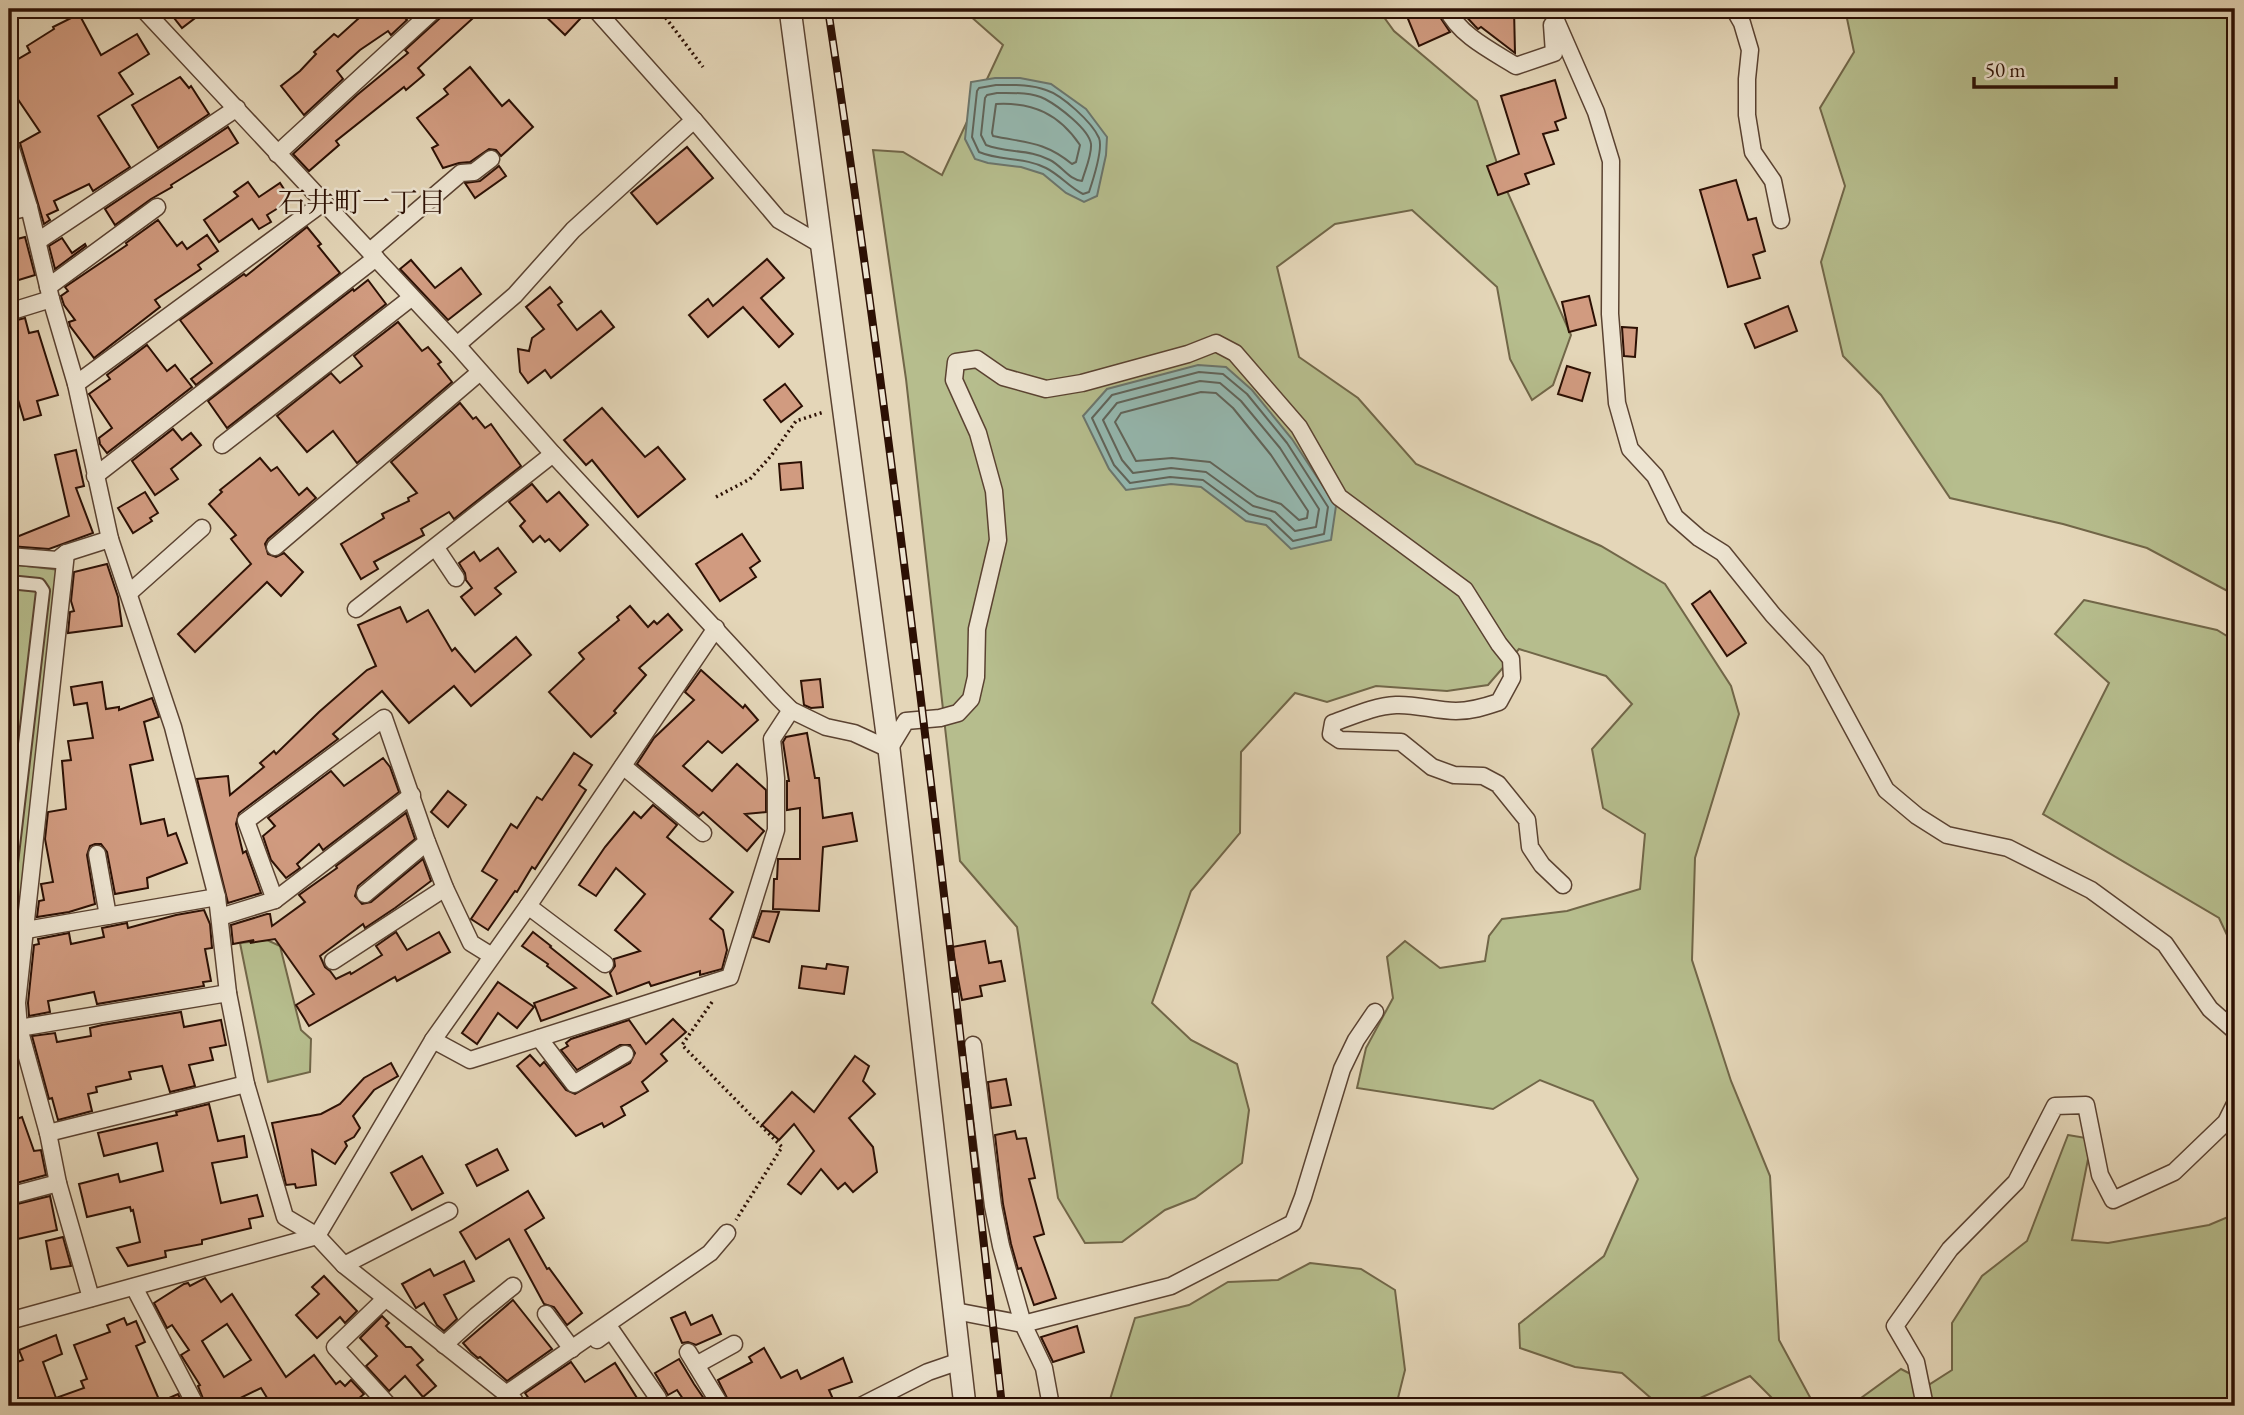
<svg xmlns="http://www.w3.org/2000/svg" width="2244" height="1415" font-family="'EB Garamond','Noto Serif JP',serif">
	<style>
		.green { fill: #b6bd8d; stroke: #716648; stroke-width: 2 }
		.water { fill: #95b9b1; stroke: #6b756c; stroke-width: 2 }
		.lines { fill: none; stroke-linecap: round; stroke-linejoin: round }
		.shore { stroke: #60645a; stroke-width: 2 }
		.building { fill: #d19b80; stroke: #2c1004; stroke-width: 2; fill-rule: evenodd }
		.pedestrian-casing { stroke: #5a4231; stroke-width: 16 }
		.minor-casing { stroke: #5a4231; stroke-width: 19 }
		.tertiary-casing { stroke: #5a4231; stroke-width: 24 }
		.path { stroke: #2c1004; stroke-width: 3.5; stroke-dasharray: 2 3.5; stroke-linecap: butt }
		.pedestrian { stroke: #ede4d1; stroke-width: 12 }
		.minor { stroke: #ede4d1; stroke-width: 16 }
		.tertiary { stroke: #ede4d1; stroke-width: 21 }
		.rail-casing { stroke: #2c1004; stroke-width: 8 }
		.rail { stroke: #ede4d1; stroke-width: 5; stroke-dasharray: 16; stroke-linecap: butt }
		.labels { text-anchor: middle; stroke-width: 5; stroke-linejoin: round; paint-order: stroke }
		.neighbourhood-label { font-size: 28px; fill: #2c1004; stroke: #ede4d1 }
	</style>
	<rect width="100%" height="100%" fill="#e4d6b8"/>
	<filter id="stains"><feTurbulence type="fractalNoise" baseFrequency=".00286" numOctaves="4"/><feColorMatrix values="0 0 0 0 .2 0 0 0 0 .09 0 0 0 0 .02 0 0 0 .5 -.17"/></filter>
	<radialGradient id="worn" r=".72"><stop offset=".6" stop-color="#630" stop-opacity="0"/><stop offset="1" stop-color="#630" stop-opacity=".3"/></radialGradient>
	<g class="green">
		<path d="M967 9H1378L1394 31 1477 101 1503 182 1571 335 1553 385 1532 400 1510 359 1497 287 1412 210 1335 224 1277 267 1299 357 1358 398 1416 464 1601 546 1665 584 1731 686 1739 714 1695 858 1692 960 1731 1081 1770 1176 1779 1340 1812 1401 1825 1406H1773L1775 1401 1750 1376 1682 1406H1660L1622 1373 1575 1367 1520 1348 1519 1324 1604 1256 1638 1179 1593 1101 1540 1080 1493 1109 1357 1088 1366 1048 1393 998 1387 957 1405 941 1440 968 1485 961 1489 936 1502 919 1567 911 1640 889 1645 834 1603 808 1592 749 1632 704 1606 676 1519 649 1488 685 1447 691 1376 686 1327 702 1295 693 1241 752 1240 833 1191 891 1152 1003 1191 1040 1237 1064 1249 1110 1242 1163 1195 1198 1165 1210 1122 1242 1085 1243 1058 1198 1017 927 960 861 906 379 873 150 903 152 942 175 1003 45 969 15Z"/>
		<path d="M1845 9H2235V595L2147 548 2063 524 1950 498 1881 395 1843 356 1821 262 1845 186 1820 108 1854 52Z"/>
		<path d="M9 564 60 570 9 1059Z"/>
		<path d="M2084 600 2217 630 2235 641V952L2219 918 2043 814 2109 683 2055 634Z"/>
		<path d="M267 940 280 946 301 1030 311 1039 310 1072 268 1082 240 943Z"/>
		<path d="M2068 1135 2092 1139 2072 1240 2108 1243 2209 1225 2235 1214V1406H1850L1901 1369 1930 1384 1952 1370V1323L1982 1276 2027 1241Z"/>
		<path d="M1310 1263 1361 1269 1395 1290 1405 1370 1396 1406H1108L1135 1318 1189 1305 1228 1282 1278 1280Z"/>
	</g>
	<g class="water">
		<path d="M995 78H1020L1051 84 1086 109 1107 137 1106 155 1097 196 1084 202 1066 193 1043 174 1021 167 988 163 975 159 965 139 971 82Z"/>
		<path d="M1198 365 1226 367 1252 390 1292 439 1336 506 1331 540 1291 549 1266 525 1246 521 1201 487 1171 484 1126 490 1109 469 1083 416 1107 389Z"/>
	</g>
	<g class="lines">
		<g class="shore">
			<path d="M996 85C1013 85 1030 84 1046 90 1062 95 1092 122 1099 138 1103 148 1093 180 1089 192L1083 194C1069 187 1060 175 1046 168 1025 157 1000 161 979 152L972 137 977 91 979 88Z"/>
			<path d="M997 93C1012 93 1031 92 1045 99 1058 106 1089 129 1091 144 1092 155 1085 170 1082 181 1069 180 1062 166 1050 160 1030 149 1006 153 986 145L981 135 985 98 987 95Z"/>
			<path d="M996 104C1033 102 1059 114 1080 145L1076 162 1072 164C1044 141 1026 143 993 136L992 133Z"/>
			<path d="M1199 372 1223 374 1247 394 1287 443 1328 507 1324 534 1293 541 1270 519 1249 514 1203 480 1170 477 1130 483 1114 465 1092 418 1112 395Z"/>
			<path d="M1200 381 1220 383 1241 401 1280 448 1319 509 1316 527 1295 531 1275 512 1253 506 1206 472 1171 468 1133 473 1122 460 1103 420 1117 403Z"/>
			<path d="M1201 392 1216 393 1233 408 1271 455 1308 511 1307 518 1299 520 1281 504 1257 496 1210 462 1172 458 1136 461 1115 422 1121 413Z"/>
		</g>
	</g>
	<g class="building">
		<path d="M167 9H207L182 28Z"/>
		<path d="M369 9H397L407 20 391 35 388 31 360 50 337 71 343 79 304 115 281 86 300 71 316 54 314 52 334 34 338 37Z"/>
		<path d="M450 9H483L418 68 424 75 406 90 404 87 336 141 339 145 309 171 293 154 357 95 408 53 405 50Z"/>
		<path d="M538 9H570L580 19 565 35Z"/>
		<path d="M1404 9H1437L1438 14 1450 32 1419 46Z"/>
		<path d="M1459 9H1504L1493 14 1494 17 1514 9 1515 53 1481 27 1478 29 1475 26Z"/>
		<path d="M79 14 101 55 137 34 149 54 119 73 133 94 98 116 130 167 93 191 89 184 54 201 58 210 47 215 50 220 44 224 20 143 40 132 15 95 9 98V70L17 65 15 61 30 52 27 46 54 29 53 27Z"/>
		<path d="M470 67 502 106 509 100 533 127 501 156 496 150 489 149 470 162 459 163 443 168 432 148 438 145 417 118 448 94 444 89Z"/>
		<path d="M180 77 189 88 191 86 209 114 158 148 132 105Z"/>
		<path d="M1555 80 1566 118 1555 122 1558 130 1543 134 1554 164 1525 174 1529 184 1498 195 1487 166 1519 154 1501 96Z"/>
		<path d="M228 127 238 143 171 185 172 187 151 199 115 225 105 209Z"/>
		<path d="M687 147 713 178 657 224 631 193Z"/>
		<path d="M499 166 506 176 475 198 465 183 480 181Z"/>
		<path d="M1736 180 1748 220 1756 218 1765 251 1753 255 1760 278 1728 287 1700 190Z"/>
		<path d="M248 182 259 197 280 183 291 200 267 215 271 222 259 229 252 219 219 242 204 220 238 196 234 192Z"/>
		<path d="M158 220 177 246 182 242 187 249 207 235 218 251 198 265 201 269 155 300 160 307 94 358 70 326 69 322 75 320 64 305 61 296 68 291 65 287 127 245 126 243Z"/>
		<path d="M307 227 321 244 318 246 340 273 196 385 191 379 212 363 180 320 244 274 246 276Z"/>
		<path d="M25 237 35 275 9 283V241Z"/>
		<path d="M62 238 72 253 85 244 86 246 55 269 49 246Z"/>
		<path d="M767 259 784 278 761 298 793 334 779 347 743 307 708 337 689 315 708 299 713 306Z"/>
		<path d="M411 260 435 288 461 268 481 294 448 320 400 269Z"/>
		<path d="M368 280 386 304 227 428 208 401 353 289 354 291Z"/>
		<path d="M550 287 562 302 558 305 577 330 601 311 614 327 551 378 545 370 528 383 520 372 518 349 529 351 532 338 544 329 526 307Z"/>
		<path d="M1589 296 1596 325 1569 332 1562 302Z"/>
		<path d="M1788 306 1797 331 1755 348 1745 324Z"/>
		<path d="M25 318 29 333 38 331 58 395 37 401 41 415 24 420 9 369V322Z"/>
		<path d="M398 322 422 351 428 347 441 362 438 364 452 382 357 463 333 431 307 452 277 416 331 373 340 383 362 366 354 356Z"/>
		<path d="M1622 327 1637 328 1635 357 1624 356Z"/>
		<path d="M147 345 167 371 175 365 192 387 107 453 100 444 99 438 112 428 89 394 110 379 107 375Z"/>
		<path d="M1567 366 1590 373 1582 401 1558 394Z"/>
		<path d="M785 384 802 406 781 422 764 400Z"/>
		<path d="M460 403 473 419 476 417 485 428 491 424 521 466 454 519 449 512 421 529 424 535 374 562 378 569 361 579 341 544 384 518 382 514 409 501 408 498 417 493 391 462Z"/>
		<path d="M602 408 645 457 658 447 685 479 638 517 592 460 586 465 564 440Z"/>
		<path d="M173 429 182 440 191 433 201 445 171 469 178 479 155 495 132 461Z"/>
		<path d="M76 450 84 486 76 488 93 533 49 549 9 546V540L69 516 55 455Z"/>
		<path d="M260 458 271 471 277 467 299 495 307 488 316 498 268 539 265 544 268 554 276 557 284 553 303 572 281 596 267 582 195 652 178 634 251 564 231 539 236 535 209 504 222 492 220 490Z"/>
		<path d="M801 462 803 488 781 490 779 464Z"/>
		<path d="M532 484 547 502 559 492 588 525 560 551 549 539 545 542 540 536 533 542 520 526 525 521 509 502Z"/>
		<path d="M145 492 158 513 150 518 152 521 133 533 118 508Z"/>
		<path d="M742 534 760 561 750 568 756 577 720 601 696 564Z"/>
		<path d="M498 548 516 572 495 588 501 594 475 615 461 597 472 588 466 580 465 573 459 563 474 552 480 561Z"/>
		<path d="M107 564 118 597 122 626 68 633 70 612 74 611 71 601 74 572Z"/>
		<path d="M1710 591 1746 643 1727 656 1692 604Z"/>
		<path d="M630 606 648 627 654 621 657 624 668 614 682 630 639 668 646 675 614 711 616 713 591 737 549 692 584 659 579 653 619 620 617 617Z"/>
		<path d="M400 607 407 622 428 610 452 651 455 648 475 672 516 637 531 655 471 706 454 686 409 723 382 691 333 734 338 739 239 813 236 824 243 853 246 851 261 893 228 903 197 779 228 776 230 795 264 767 260 763 274 751 276 754 319 712 367 670 376 666 358 625Z"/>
		<path d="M701 670 743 708 745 705 758 720 722 753 708 741 683 766 712 791 737 764 766 790V812L745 814 764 831 747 851 703 812 699 816 637 764 654 738 694 700 685 692Z"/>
		<path d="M820 679 823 707 811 708 804 705 801 681Z"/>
		<path d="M102 682 106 709 119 707V710L152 698 159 717 144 722 153 760 130 765 141 824 164 819 168 836 176 833 187 863 147 878 148 888 115 894 107 852 101 844H95L90 846 87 855 95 904 69 912 37 917 39 901 44 900 41 884 53 882 45 839 48 812 66 809 62 761 71 760 68 741 93 738 87 703 74 705 71 687Z"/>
		<path d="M807 733 815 778H819L823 818 852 813 857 841 823 847 819 911 773 909 774 879H777L778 859H800V808L787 810V781H789L783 742 786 737Z"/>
		<path d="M574 753 592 765 579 785 586 790 535 869 532 867 517 892 515 891 488 930 471 919 497 880 482 871 511 824 517 828 537 797 542 800Z"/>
		<path d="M383 758 390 767 399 792 323 850 319 844 297 864 300 868 286 878 271 860 263 836 275 826 268 818 331 771 344 786Z"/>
		<path d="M448 791 466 805 448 827 431 812Z"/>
		<path d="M653 805 677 825 667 837 733 892 710 919 723 930 727 950 722 969 700 975V971L651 986 649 982 617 994 610 973 615 966 614 959 640 951 615 930 645 894 616 868 596 896 579 885 605 847 634 812 641 818Z"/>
		<path d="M406 813 415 839 358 886 355 896 362 904 371 902 423 859 431 881 395 908 365 928 363 924 320 956 325 967 330 971 336 979 350 972 351 974 382 955 376 946 396 932 407 950 439 932 450 952 397 981 395 977 309 1026 296 1005 314 994 275 939 250 943 254 940 233 944 231 925 267 914H270L272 926 305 902 299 895 337 868 336 866Z"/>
		<path d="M204 910 210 924 212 948 205 949 211 981 203 982 204 986 97 1004 94 992 48 1001 50 1012 29 1016 28 1003 34 945 39 944 38 939 69 933 71 944 104 937 102 928 127 923 128 928 176 915Z"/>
		<path d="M762 911 779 912 769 942 753 937Z"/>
		<path d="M533 932 551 946 550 947 611 996 541 1021 534 1003 576 988 547 966 548 964 522 946Z"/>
		<path d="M985 941 989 963 1001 961 1005 981 980 986 982 996 962 1000 952 947Z"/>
		<path d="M827 964 848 967 844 994 799 988 802 966 826 969Z"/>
		<path d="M498 982 534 1007 517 1028 498 1013 477 1044 462 1033Z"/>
		<path d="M181 1012 184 1027 221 1020 226 1045 210 1048 213 1060 189 1065 195 1086 170 1092 162 1066 129 1072 131 1079 96 1087 97 1092 88 1094 92 1111 58 1120 52 1098 49 1099 32 1036 55 1033 57 1042 91 1036 90 1028 102 1025Z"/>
		<path d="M673 1019 686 1032 661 1054 667 1061 642 1082 648 1091 621 1107 625 1115 604 1127 602 1123 576 1136 517 1066 530 1055 540 1066 544 1062 566 1090 575 1094 630 1063 635 1053 630 1045H620L577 1070 561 1050 568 1046 566 1043 571 1039 629 1020 646 1044Z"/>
		<path d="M855 1056 869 1066 863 1081 875 1094 849 1118 873 1147 877 1172 853 1192 845 1183 838 1189 821 1169 801 1194 788 1184 814 1151 794 1124 779 1140 762 1125 792 1092 814 1112Z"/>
		<path d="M391 1063 398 1076 374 1090 353 1116 360 1128 354 1137 345 1142 347 1146 335 1164 312 1150 316 1185 296 1188 295 1184 286 1185 272 1123 321 1114 340 1104 364 1078Z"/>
		<path d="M1006 1079 1011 1105 991 1108 988 1082Z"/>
		<path d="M209 1104 218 1141 244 1136 247 1157 212 1163 221 1203 257 1195 263 1216 249 1219 251 1228 202 1240V1244L165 1251 166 1257 128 1266 117 1248 140 1242 133 1210 131 1211 130 1207 87 1217 79 1184 118 1174 120 1182 163 1171 157 1143 104 1156 98 1133 177 1115 176 1112Z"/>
		<path d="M22 1117 34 1151 41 1150 46 1175 9 1185V1122Z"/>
		<path d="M1015 1131 1017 1139 1026 1138 1035 1178 1029 1179 1044 1234 1034 1237 1056 1298 1034 1305 1021 1268 1018 1269 1011 1244 1003 1204 995 1135Z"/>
		<path d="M497 1149 508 1170 477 1186 466 1165Z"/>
		<path d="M422 1156 443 1193 412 1210 391 1173Z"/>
		<path d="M528 1191 544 1218 525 1230 547 1269 549 1268 582 1313 567 1325 554 1307 544 1304 509 1239 476 1259 460 1232Z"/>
		<path d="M50 1196 57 1230 9 1241V1206Z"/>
		<path d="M63 1237 71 1266 51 1269 46 1241Z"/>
		<path d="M464 1261 474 1281 444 1295 457 1319 444 1331 437 1325 424 1303 416 1308 402 1284 430 1269 434 1276Z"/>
		<path d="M324 1276 357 1311 345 1323 340 1317 317 1338 296 1315 319 1294 312 1287Z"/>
		<path d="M205 1278 221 1302 232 1294 286 1377 314 1355 336 1384 340 1381 345 1386 351 1380 364 1394 350 1406H272L261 1388 224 1406H206L198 1386 200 1385 181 1355 189 1350 172 1325 167 1328 154 1303 184 1284 188 1283 190 1286ZM227 1324 251 1360 224 1377 202 1341Z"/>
		<path d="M513 1300 552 1349 507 1381 480 1357 478 1358 471 1352 463 1343Z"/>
		<path d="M685 1312 691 1325 712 1315 721 1334 696 1345 688 1342 682 1343 671 1318Z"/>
		<path d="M382 1316 389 1323 386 1326 406 1347H411L423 1360 417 1365 436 1386 423 1397 405 1376 389 1391 366 1366 377 1356 360 1338Z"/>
		<path d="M124 1318 127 1325 136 1321 145 1342 136 1346 160 1402 178 1394 184 1406H9V1365L23 1360 19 1350 56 1335 62 1354 43 1362 56 1398 84 1388 81 1381 87 1379 74 1345 110 1332 107 1325Z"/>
		<path d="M1077 1326 1084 1352 1053 1362 1041 1337Z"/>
		<path d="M764 1348 781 1378 797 1370 801 1379 843 1358 852 1382 829 1390 833 1399 818 1406H731L718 1380 752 1362 749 1357Z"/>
		<path d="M679 1359 694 1384 709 1406H670L683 1399 677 1390 668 1395 655 1373Z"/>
		<path d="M571 1362 585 1382 615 1363 642 1406H534L525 1393Z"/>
	</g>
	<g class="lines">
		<g class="pedestrian-casing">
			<path id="pedestrian" d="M9 582 39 585 43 591 9 880"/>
		</g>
		<g class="minor-casing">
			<g id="minor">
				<path d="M143 9 457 345 553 454 779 698 791 710 826 727 854 733 889 749 906 721 940 718 958 713 971 699 976 677 977 629 998 540 994 491 978 433 954 380 956 362 977 359 1003 377 1046 389 1082 383 1188 354 1216 343 1235 353 1299 427 1339 497 1465 590 1499 644 1511 659 1512 678 1499 702C1484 707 1471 711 1456 711 1436 711 1416 704 1396 705 1374 706 1353 716 1333 723L1331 734 1340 740 1401 742 1432 767 1454 775 1483 776 1498 784 1527 820 1530 847 1542 865 1563 885"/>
				<path d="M595 9 694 120 779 220 820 244"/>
				<path d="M1447 9C1459 35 1492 51 1516 66L1554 53 1552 25"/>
				<path d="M1551 9 1596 112 1611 161 1610 314 1617 403 1630 449 1655 476 1675 517 1699 538 1723 553 1773 615 1816 661 1886 790 1917 816 1947 835 2008 848 2091 890 2165 944 2210 1009 2235 1031"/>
				<path d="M1734 9 1742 23 1750 50 1747 79V115L1753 152 1773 181 1781 220"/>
				<path d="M9 142 29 207 51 299 76 384 110 539 173 727 217 897 228 993 246 1084 285 1217 317 1236 344 1265 514 1400 517 1406"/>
				<path d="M277 154 435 9"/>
				<path d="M9 212 29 207"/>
				<path d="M38 241 237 108"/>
				<path d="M370 251 461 173 474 172 491 159"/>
				<path d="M48 287 157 207"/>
				<path d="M9 312 51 299"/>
				<path d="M457 345 515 295 573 230 694 120"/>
				<path d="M76 384 324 202"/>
				<path d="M222 445 411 298"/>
				<path d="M95 476 376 258"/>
				<path d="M275 547 480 372"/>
				<path d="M436 548 456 578"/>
				<path d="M66 553 17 1003 19 1028 48 1133 58 1183 91 1298"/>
				<path d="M9 556 57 560 66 553 110 539"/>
				<path d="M129 593 202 528"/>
				<path d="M356 609 553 454"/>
				<path d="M623 766 703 833"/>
				<path d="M97 854 108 916"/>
				<path d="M365 894 427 842"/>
				<path d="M275 900 246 821 384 718 427 842 445 888 471 943 492 956"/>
				<path d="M528 906 605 964"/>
				<path d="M220 917 275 900 412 795"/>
				<path d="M26 930 217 897"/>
				<path d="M333 961 445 888"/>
				<path d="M19 1028 228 993"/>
				<path d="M539 1038 574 1084 625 1054"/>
				<path d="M433 1040 470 1060 730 977 776 830V778L772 739 791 710"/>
				<path d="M973 1045 993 1206 1001 1246 1023 1324 1044 1368 1051 1406"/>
				<path d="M48 1133 246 1084"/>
				<path d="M9 1196 58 1183"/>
				<path d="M344 1265 449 1211"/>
				<path d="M134 1287 196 1406"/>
				<path d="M385 1299 335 1347 389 1406"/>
				<path d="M955 1311 1023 1324 1171 1286 1293 1223 1303 1197 1342 1069 1356 1040 1375 1012"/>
				<path d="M546 1314 572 1349"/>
				<path d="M9 1321 317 1236 433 1040 528 906 716 628"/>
				<path d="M597 1340 611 1330 658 1398"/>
				<path d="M444 1345 476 1316 513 1286"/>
				<path d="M688 1352 721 1406"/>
				<path d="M696 1365 734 1344"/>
				<path d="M506 1394 710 1253 727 1233"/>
				<path d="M861 1406 928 1372 960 1361"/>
				<path d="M1925 1406 1916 1362 1895 1326 1950 1249 2016 1182 2055 1106 2086 1105 2100 1175 2113 1200 2174 1172 2226 1122 2235 1104"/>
			</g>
		</g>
		<g class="tertiary-casing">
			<path id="tertiary" d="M790 9 889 749 965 1406"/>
		</g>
		<g class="path">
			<path d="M659 9 703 67"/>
			<path d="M716 497 750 479 771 456 796 421 824 412"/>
			<path d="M712 1002 682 1045 782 1147 736 1220"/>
		</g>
		<use href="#pedestrian" class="pedestrian"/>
		<use href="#minor" class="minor"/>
		<use href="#tertiary" class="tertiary"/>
		<g class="rail-casing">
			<path id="rail" d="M828 9C898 473 950 940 1002 1406"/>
		</g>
		<use href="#rail" class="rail"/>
	</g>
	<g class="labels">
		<g class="neighbourhood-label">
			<text x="362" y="212">石井町一丁目</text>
		</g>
	</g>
	<rect width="2244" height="1415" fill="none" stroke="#e4d6b8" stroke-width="35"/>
	<rect x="10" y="10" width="2223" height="1394" fill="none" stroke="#2c1004" stroke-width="3.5"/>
	<rect x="18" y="18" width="2209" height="1380" fill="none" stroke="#2c1004" stroke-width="2"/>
	<path d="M1974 77v10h142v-10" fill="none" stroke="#2c1004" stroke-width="3.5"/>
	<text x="1985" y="77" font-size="21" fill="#2c1004" stroke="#ede4d1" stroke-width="5" paint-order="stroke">50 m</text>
	<rect width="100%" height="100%" filter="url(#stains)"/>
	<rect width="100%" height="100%" fill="url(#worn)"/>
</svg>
